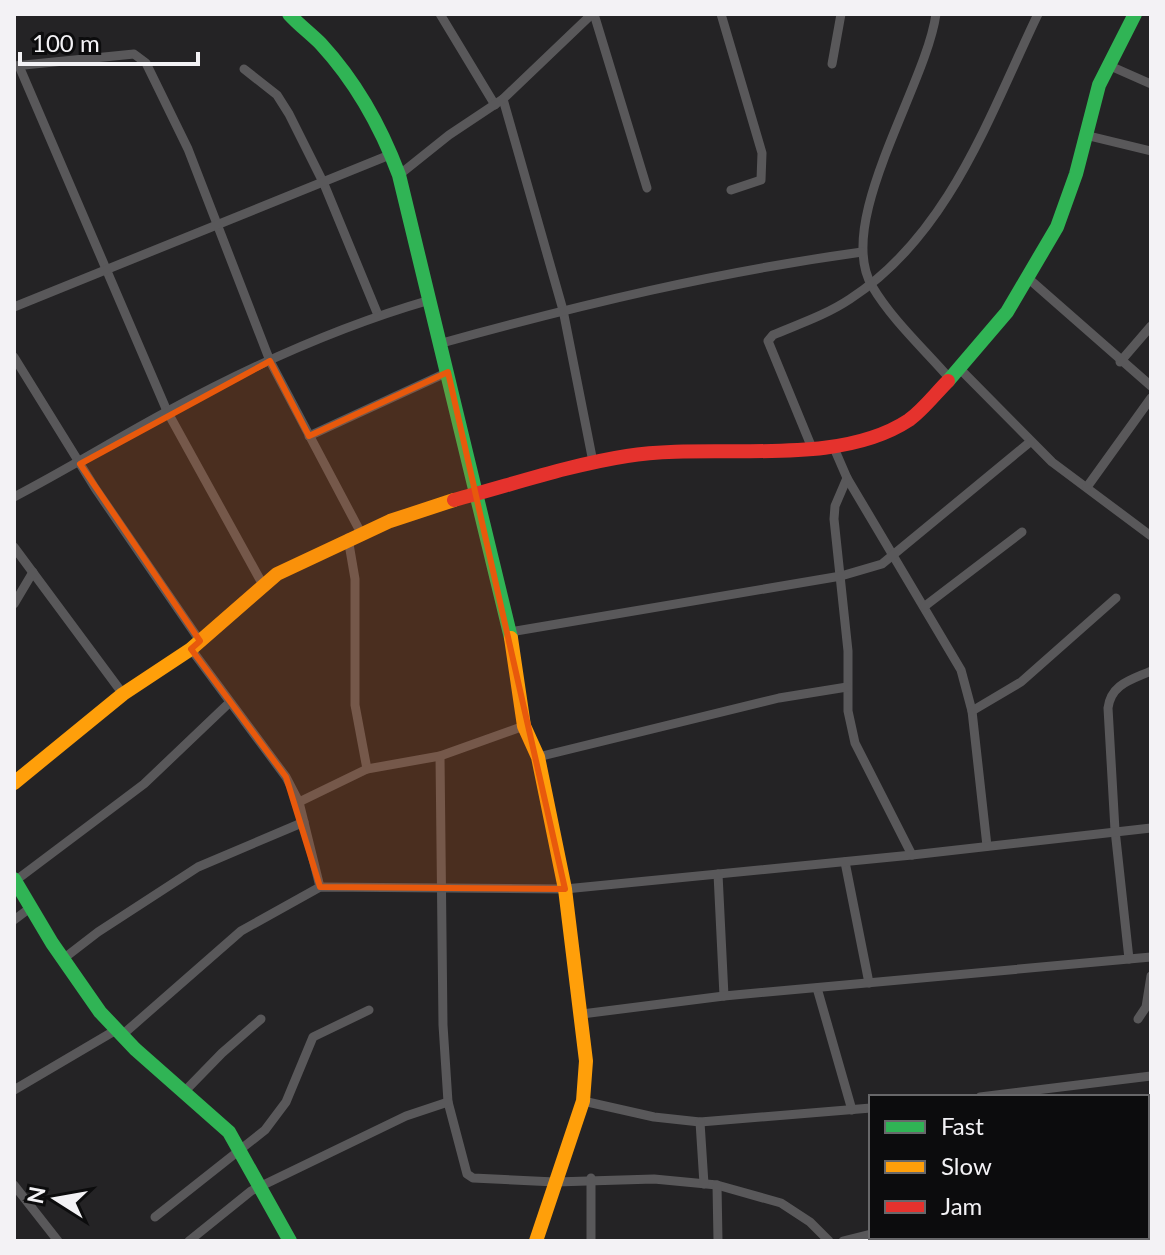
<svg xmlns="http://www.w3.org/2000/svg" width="1165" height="1255" font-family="Lato,sans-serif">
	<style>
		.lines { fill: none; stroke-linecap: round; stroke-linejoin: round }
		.street { stroke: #59585a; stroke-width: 9 }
		.fast { stroke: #30b455; stroke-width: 14 }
		.slow { stroke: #ff9f0a; stroke-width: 14 }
		.jam { stroke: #e5322d; stroke-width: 14 }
		.marked { fill: #e8590c; fill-opacity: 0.2; stroke: #e8590c; stroke-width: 6; stroke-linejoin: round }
	</style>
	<rect width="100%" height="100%" fill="#242325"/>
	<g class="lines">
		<g class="street">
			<path d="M440 14 495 105"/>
			<path d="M594 14 647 188"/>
			<path d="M721 14 762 153 761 180 731 190"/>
			<path d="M936 14C926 86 834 222 872 286 892 320 924 349 950 379"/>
			<path d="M832 64 841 14"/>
			<path d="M1108 65 1151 84"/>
			<path d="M14 66 134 54 146 63 188 149 270 361 361 533"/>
			<path d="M19 66 167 411 263 585"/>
			<path d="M244 69 277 95 289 114 324 184 378 315"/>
			<path d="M503 99 563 310 593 462"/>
			<path d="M1085 135 1151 151"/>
			<path d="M399 175 449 135 503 99 592 14"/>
			<path d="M1029 279 1151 386"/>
			<path d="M14 307 392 154"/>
			<path d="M442 343C583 304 717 272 862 252"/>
			<path d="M14 357 95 488 200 641"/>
			<path d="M1120 362 1151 326"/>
			<path d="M960 369 1052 462 1151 536"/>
			<path d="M309 436 448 372"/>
			<path d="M812 448 768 341 773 335C799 324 826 315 850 299 949 235 989 116 1038 14"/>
			<path d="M834 448 847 478 961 670 972 711 987 846"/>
			<path d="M847 478 835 506 834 519 848 651V711L855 743 912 855"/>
			<path d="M1087 487 1151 398"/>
			<path d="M14 497C66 470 116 439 168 411 251 366 340 326 430 300"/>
			<path d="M348 538 355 579V705L367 769"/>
			<path d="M14 547 123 694"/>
			<path d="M14 604 33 572"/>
			<path d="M925 606 1022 532"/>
			<path d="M510 632 841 576 882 564 1030 442"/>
			<path d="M191 649 286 777 299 802 320 887"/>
			<path d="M972 711 1021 682 1116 598"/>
			<path d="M440 756 443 1025 448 1102 467 1174 473 1178 555 1182 654 1179 717 1185 781 1203 810 1222 829 1241"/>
			<path d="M538 757 779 698 847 687"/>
			<path d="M299 802 367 769 440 756 524 726"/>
			<path d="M845 862 869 983"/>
			<path d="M718 874 724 996"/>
			<path d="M15 881 144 784 229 703"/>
			<path d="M14 920 30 908"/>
			<path d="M63 959 98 932 198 867 304 822"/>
			<path d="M1129 959 1115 830 1108 708C1111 684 1131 680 1151 671"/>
			<path d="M817 988 852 1110"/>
			<path d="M582 1014 724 996 1151 957"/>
			<path d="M1138 1019 1146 1007 1151 976"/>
			<path d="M121 1036 241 931 320 887 565 889 912 855 1151 828"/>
			<path d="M14 1090 116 1030"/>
			<path d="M184 1092 222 1053 261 1019"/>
			<path d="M980 1097 1151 1076"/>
			<path d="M583 1101 654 1117 700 1122 871 1108"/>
			<path d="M700 1122 704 1184"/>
			<path d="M14 1185 58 1241"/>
			<path d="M717 1185 718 1241"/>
			<path d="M1147 1193 1151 1192"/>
			<path d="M155 1217 265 1130 286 1102 313 1037 369 1010"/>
			<path d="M1128 1237V1241"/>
			<path d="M189 1241 251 1191 406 1116 448 1102"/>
			<path d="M591 1241V1178"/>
			<path d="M843 1241 871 1234"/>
			<path d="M995 1241V1237"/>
		</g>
		<g class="fast">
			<path d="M289 14C299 25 311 34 321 44 356 82 381 127 399 175L511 638"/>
			<path d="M948 381 1007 312 1057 227 1076 174 1099 85 1135 14"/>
			<path d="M14 879 52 943 100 1012 135 1049 229 1132 290 1241"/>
		</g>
		<g class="slow">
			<path d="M511 638 524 726 538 757 565 889 586 1061 583 1101 536 1241"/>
			<path d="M14 783 123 694 191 649 277 574 390 521 454 500"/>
		</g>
		<path class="jam" d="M454 500C511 485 569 465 627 456 714 442 835 469 909 420 923 410 935 394 948 381"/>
	</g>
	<path class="marked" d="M270 361 309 436 448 372 565 889 320 887 286 777 191 649 200 641 80 464Z"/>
	<rect width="1165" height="1255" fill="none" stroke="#f3f2f5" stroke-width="32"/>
	<rect x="869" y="1095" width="280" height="144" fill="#0c0c0d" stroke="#68686a" stroke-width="2"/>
	<rect x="885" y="1121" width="40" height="12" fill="#30b455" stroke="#68686a" stroke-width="2"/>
	<text x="941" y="1135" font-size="24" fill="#f3f2f5">Fast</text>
	<rect x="885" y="1161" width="40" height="12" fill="#ff9f0a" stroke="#68686a" stroke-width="2"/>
	<text x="941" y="1175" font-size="24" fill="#f3f2f5">Slow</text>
	<rect x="885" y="1201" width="40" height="12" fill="#e5322d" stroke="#68686a" stroke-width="2"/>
	<text x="941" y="1215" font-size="24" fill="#f3f2f5">Jam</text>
	<g transform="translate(56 1199) rotate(281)" stroke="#0c0c0d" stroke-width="6" paint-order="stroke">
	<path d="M0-6L14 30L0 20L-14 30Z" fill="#f3f2f5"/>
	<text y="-12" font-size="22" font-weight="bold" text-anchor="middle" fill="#f3f2f5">N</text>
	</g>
	<path d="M20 52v12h178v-12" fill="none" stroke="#f3f2f5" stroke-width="4"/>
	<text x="32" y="52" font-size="24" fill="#f3f2f5" stroke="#0c0c0d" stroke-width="6" paint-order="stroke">100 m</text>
</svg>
